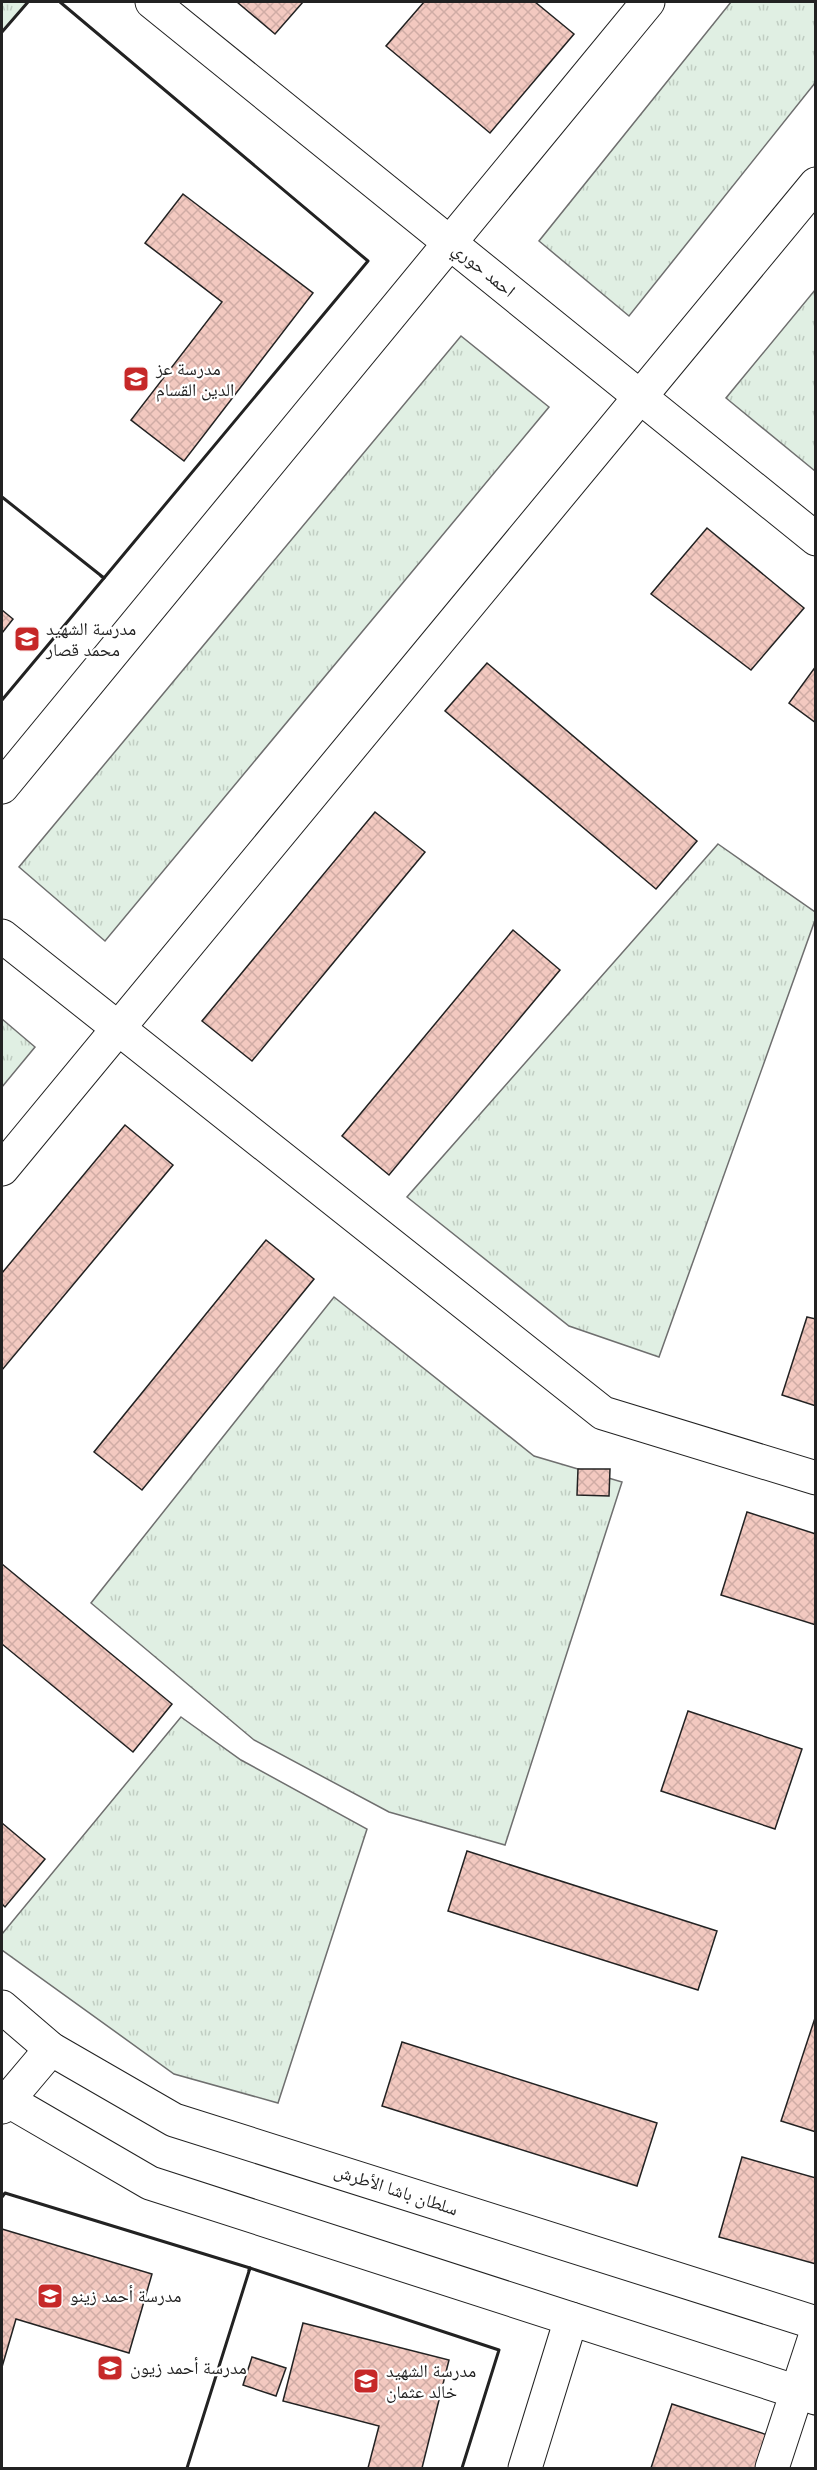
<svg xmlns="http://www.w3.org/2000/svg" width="817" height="2470" font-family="'Space Grotesk','Noto Naskh Arabic',sans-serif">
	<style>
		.grass { fill: url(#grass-tufts); stroke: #6f6f6f; stroke-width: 1.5 }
		.building { fill: url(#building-cross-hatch); stroke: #222; stroke-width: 1.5 }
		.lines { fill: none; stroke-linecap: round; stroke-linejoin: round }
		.minor-casing { stroke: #222; stroke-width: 35 }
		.minor { stroke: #fff; stroke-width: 33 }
		.wall { stroke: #222; stroke-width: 3 }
		.labels { text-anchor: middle; stroke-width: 4.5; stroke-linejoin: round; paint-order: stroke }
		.street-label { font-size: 18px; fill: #222; stroke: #fff }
		.poi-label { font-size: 18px; fill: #222; stroke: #fff; text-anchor: start }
	</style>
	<defs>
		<pattern id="grass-tufts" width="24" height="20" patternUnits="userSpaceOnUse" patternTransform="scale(1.5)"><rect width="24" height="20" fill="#e0efe3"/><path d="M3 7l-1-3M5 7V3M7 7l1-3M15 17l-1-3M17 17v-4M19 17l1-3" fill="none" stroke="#c0cdc2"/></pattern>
		<pattern id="building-cross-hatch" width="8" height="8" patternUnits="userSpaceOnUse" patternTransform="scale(1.5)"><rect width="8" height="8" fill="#f3c9c0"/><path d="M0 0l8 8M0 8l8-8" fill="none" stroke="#d0aca5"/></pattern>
	</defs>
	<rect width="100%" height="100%" fill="#fff"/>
	<g class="grass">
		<path d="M2 2H28L2 32Z"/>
		<path d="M731 2H815V83L629 316 539 241Z"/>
		<path d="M815 290V471L726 398Z"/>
		<path d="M461 336 549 407 105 941 19 867Z"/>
		<path d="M718 844 815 912V920L659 1357 569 1326 407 1197Z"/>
		<path d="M2 1019 35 1047 2 1087Z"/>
		<path d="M334 1297 534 1456 622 1482 505 1845 389 1812 254 1740 91 1603Z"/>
		<path d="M181 1717 241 1760 367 1829 278 2103 174 2074 2 1950V1934Z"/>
	</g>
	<g class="building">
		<path d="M237 2H303L275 34Z"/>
		<path d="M424 2H535L574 34 490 133 386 46Z"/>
		<path d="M183 194 313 293 184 461 131 420 222 302 145 243Z"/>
		<path d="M707 528 804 608 751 670 651 594Z"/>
		<path d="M2 610 13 619 2 633Z"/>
		<path d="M487 663 697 841 656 889 445 711Z"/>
		<path d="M816 666V723L789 703Z"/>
		<path d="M375 812 425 852 252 1061 202 1021Z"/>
		<path d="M513 930 560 970 389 1175 342 1136Z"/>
		<path d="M125 1125 173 1165 2 1370V1273Z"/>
		<path d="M266 1240 314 1279 142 1490 94 1452Z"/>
		<path d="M807 1317 816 1319V1406L782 1395Z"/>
		<path d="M578 1469H610L609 1496 577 1495Z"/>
		<path d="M747 1512 816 1534V1625L721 1595Z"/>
		<path d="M2 1564 172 1704 133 1752 2 1644Z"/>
		<path d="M688 1711 802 1749 775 1829 661 1791Z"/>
		<path d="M2 1823 45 1859 5 1907 2 1904Z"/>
		<path d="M467 1851 717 1931 698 1990 448 1911Z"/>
		<path d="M816 2015V2132L781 2121Z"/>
		<path d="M402 2042 657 2123 637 2186 382 2106Z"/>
		<path d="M742 2157 816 2178V2264L719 2237Z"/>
		<path d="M2 2229 152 2274 129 2353 16 2319 2 2367Z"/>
		<path d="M303 2323 449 2360 422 2468H368L379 2426 283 2401Z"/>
		<path d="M252 2357 286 2368 276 2396 243 2385Z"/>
		<path d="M672 2404 780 2439 770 2468H651Z"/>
	</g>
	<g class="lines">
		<g class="minor-casing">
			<g id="minor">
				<path d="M152 2 816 539"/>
				<path d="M2 787 648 2"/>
				<path d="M2 936 603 1413 816 1478"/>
				<path d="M2 1169 816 184"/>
				<path d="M2 2007 51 2049 174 2120 816 2323"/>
				<path d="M2 2097 150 2183 816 2398"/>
				<path d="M2 2107 51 2049"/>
				<path d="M525 2468 571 2319"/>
				<path d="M772 2468 816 2334"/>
			</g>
		</g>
		<use href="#minor" class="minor"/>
		<g class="wall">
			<path d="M2 32 28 2"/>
			<path d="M2 497 104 578 368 261 60 2"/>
			<path d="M2 700 104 578 101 576"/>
			<path d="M2 2197 5 2193 250 2268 249 2270"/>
			<path d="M187 2468 250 2268 499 2350 462 2468"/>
		</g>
	</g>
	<defs>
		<g id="school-square" transform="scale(1.35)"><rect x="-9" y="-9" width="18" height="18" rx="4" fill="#c62828" stroke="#fff"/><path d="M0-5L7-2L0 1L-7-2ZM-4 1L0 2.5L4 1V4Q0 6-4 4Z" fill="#fff"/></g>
	</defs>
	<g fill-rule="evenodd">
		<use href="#school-square" x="136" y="379"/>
		<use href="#school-square" x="27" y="639"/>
		<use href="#school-square" x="50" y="2296"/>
		<use href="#school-square" x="110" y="2368"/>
		<use href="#school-square" x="366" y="2381"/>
	</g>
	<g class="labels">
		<g class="street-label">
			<text transform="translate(484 270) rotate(39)" y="6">احمد حوري</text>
			<text transform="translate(396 2190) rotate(18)" y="6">سلطان باشا الأطرش</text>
		</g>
		<g class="poi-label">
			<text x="156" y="375">مدرسة عز<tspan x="156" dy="21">الدين القسام</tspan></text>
			<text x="46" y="635">مدرسة الشهيد<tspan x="46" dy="21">محمد قصار</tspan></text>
			<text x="70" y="2302">مدرسة أحمد زينو</text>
			<text x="130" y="2374">مدرسة أحمد زيون</text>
			<text x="386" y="2377">مدرسة الشهيد<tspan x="386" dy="21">خالد عثمان</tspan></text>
		</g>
	</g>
	<rect width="817" height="2470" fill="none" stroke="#222222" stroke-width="6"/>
</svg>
